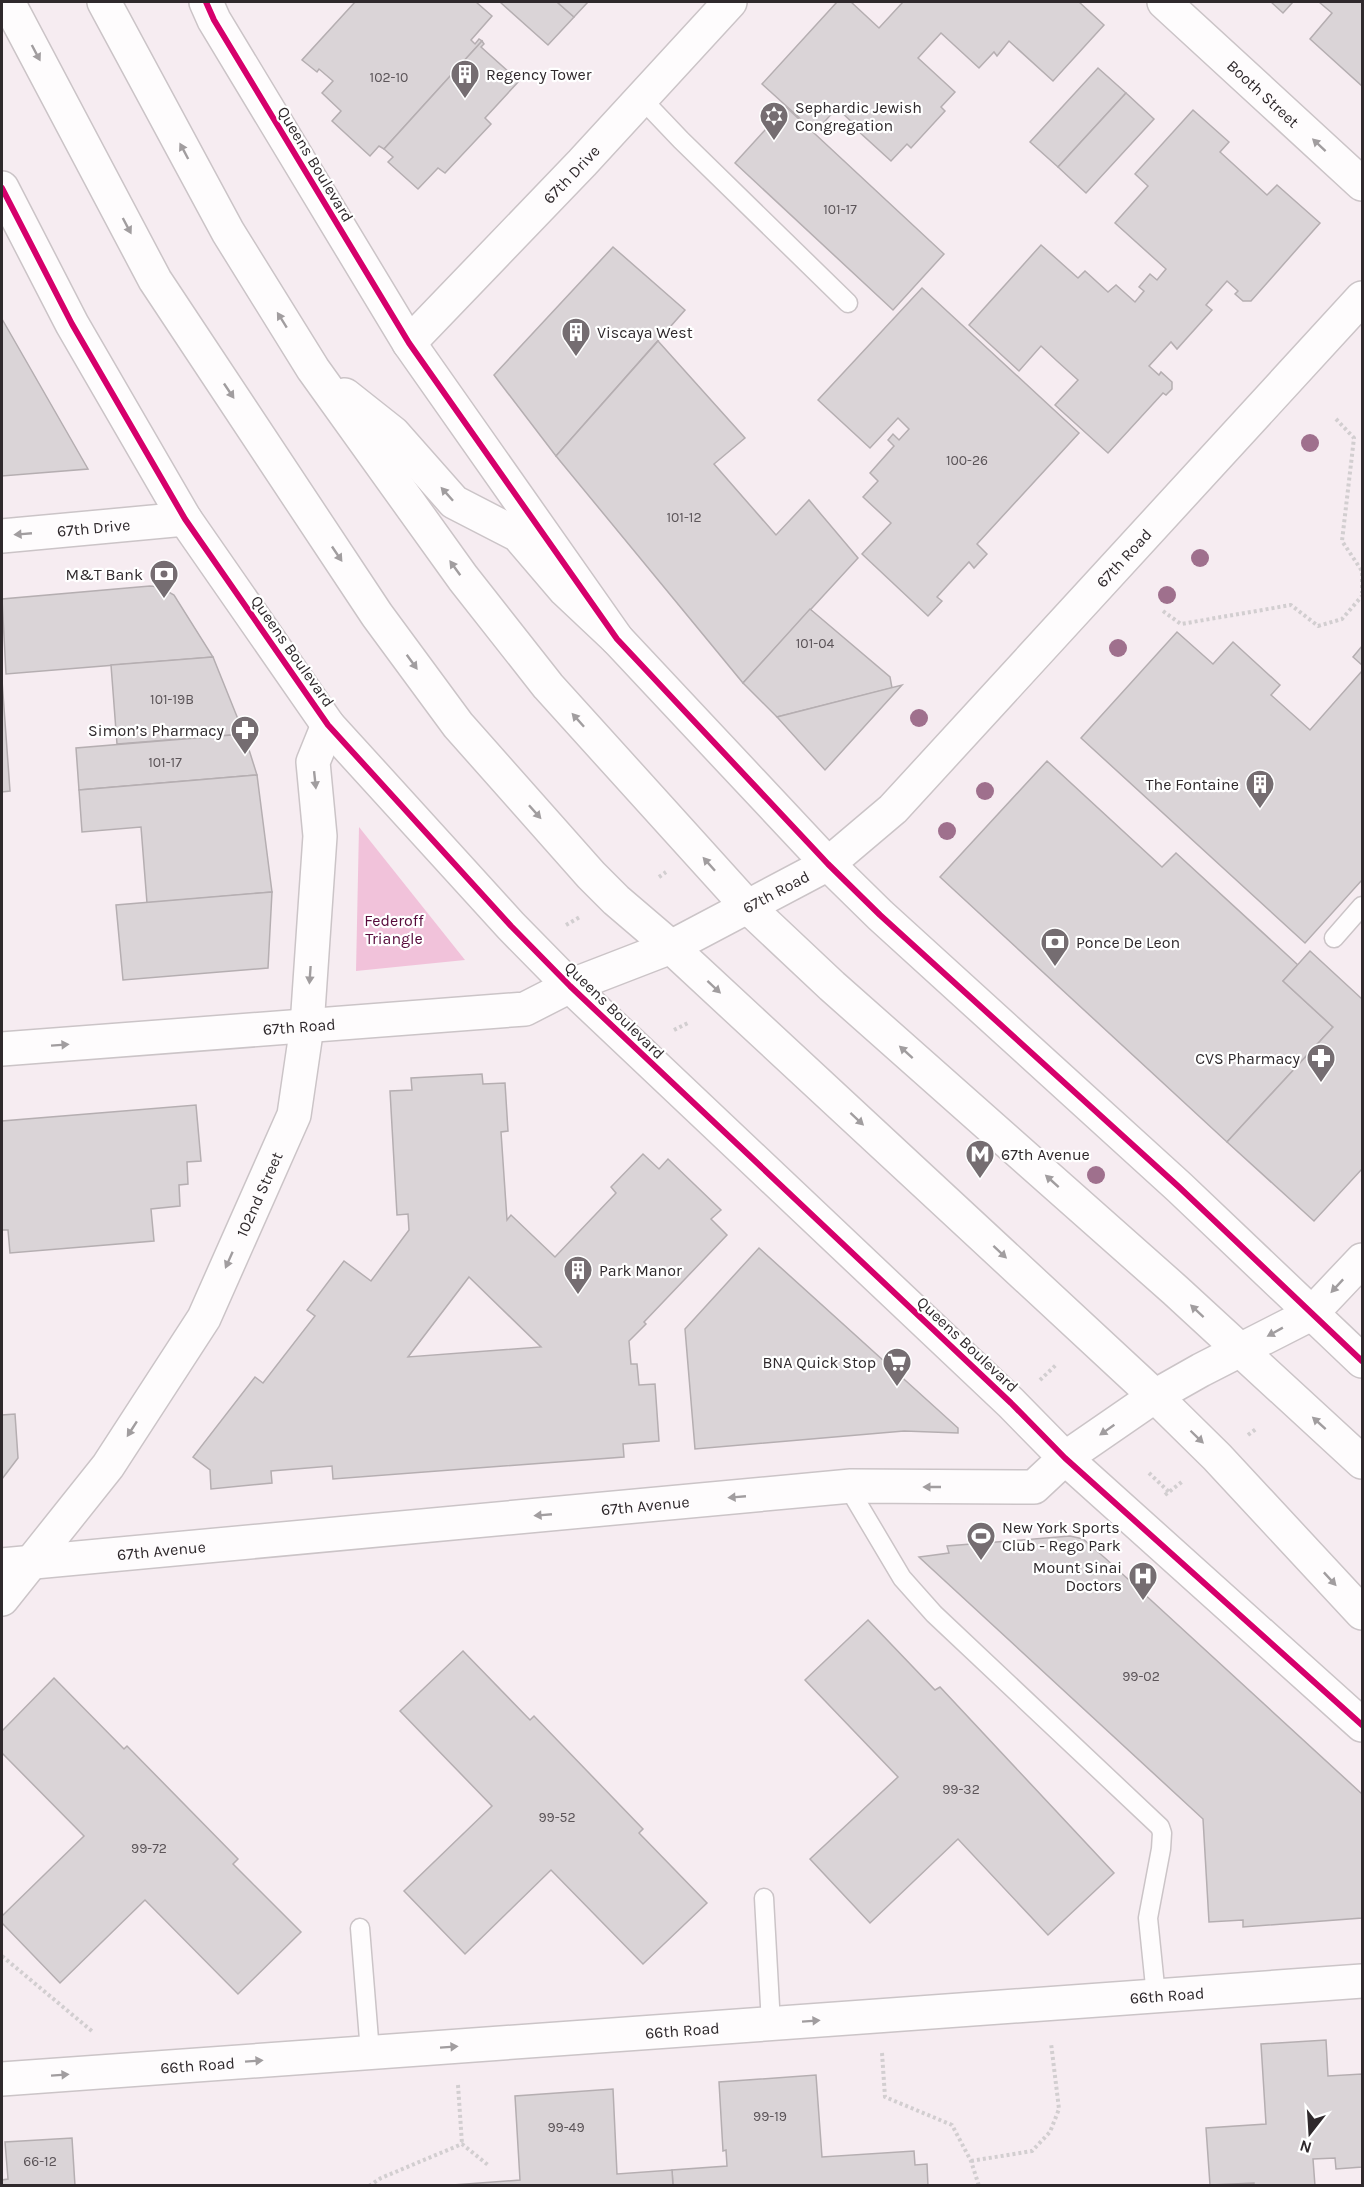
<svg xmlns="http://www.w3.org/2000/svg" width="1364" height="2187" font-family="Karla,sans-serif">
	<style>
		.green { fill: #f1c2da }
		.building { fill: #dad4d7; stroke: #b5aeb1; stroke-width: 1.5; fill-rule: evenodd }
		.lines { fill: none; stroke-linecap: round; stroke-linejoin: round }
		.lane-casing { stroke: #cbc4c7; stroke-width: 21 }
		.street-casing { stroke: #cbc4c7; stroke-width: 36 }
		.secondary-casing { stroke: #cbc4c7; stroke-width: 36 }
		.primary-casing { stroke: #cbc4c7; stroke-width: 36 }
		.path { stroke: #d2ced0; stroke-width: 4; stroke-dasharray: 3 3; stroke-linecap: butt }
		.lane { stroke: #fefcfd; stroke-width: 18 }
		.street { stroke: #fefcfd; stroke-width: 33 }
		.secondary { stroke: #fefcfd; stroke-width: 33 }
		.primary { stroke: #fefcfd; stroke-width: 33 }
		.cycleway-casing { stroke: #fff; stroke-width: 10 }
		.cycleway { stroke: #d6006c; stroke-width: 6 }
		.tree { fill: #9f708d }
		.oneway { fill: #a19d9f }
		.labels { text-anchor: middle; stroke-width: 4.5; stroke-linejoin: round; paint-order: stroke }
		.number-label { font-size: 14px; fill: #5b5458 }
		.poi-label { font-size: 16px; fill: #2f292c; stroke: #fff; text-anchor: start }
		.street-label { font-size: 16px; fill: #2f292c; stroke: #fff }
		.park-label { font-size: 16px; fill: #570a3b; stroke: #fff }
	</style>
	<rect width="100%" height="100%" fill="#f6ecf1"/>
	<path class="green" d="M359 827 465 960 356 971Z"/>
	<g class="building">
		<path d="M355 2H476L492 16 471 40 475 44 479 39 482 41 384 149 379 146 370 156 332 121 341 111 322 93 333 81 319 69 317 72 302 60Z"/>
		<path d="M500 2H557L574 17 548 45Z"/>
		<path d="M557 2H588L574 17Z"/>
		<path d="M837 2H851L879 28 903 2H1079L1104 25 1053 81 1009 41 997 56 994 52 979 68 941 33 918 58 955 92 941 107 945 111 911 148 907 144 891 161 856 129 857 127 837 108 815 132 762 84Z"/>
		<path d="M1271 2H1293L1283 13Z"/>
		<path d="M1319 2H1362V86L1310 39 1332 13Z"/>
		<path d="M482 41 484 44 481 47 519 81 485 118 491 124 445 173 438 168 418 189 388 162 393 157 384 149Z"/>
		<path d="M1098 68 1126 93 1058 167 1030 142Z"/>
		<path d="M1126 93 1154 119 1086 193 1058 167Z"/>
		<path d="M786 107 944 254 893 310 735 163Z"/>
		<path d="M1193 110 1229 142 1220 152 1267 195 1277 185 1320 223 1251 301H1243L1235 294 1238 291 1227 281 1206 305 1212 310 1177 349 1171 342 1149 366 1159 375 1161 372 1172 382V389L1166 395 1163 393 1108 453 1055 405 1078 380 1057 361 1041 346 1019 371 969 325 1041 245 1078 278 1085 271 1108 292 1116 285 1135 302 1144 291 1139 287 1150 274 1157 280 1166 269 1115 223 1148 186 1135 174Z"/>
		<path d="M613 247 685 310 556 456 494 375Z"/>
		<path d="M922 288 1079 433 977 544 987 554 974 568 969 562 937 597 942 601 928 616 862 554 891 523 863 497 878 481 870 473 894 446 888 440 893 434 899 440 909 429 898 418 870 448 818 400Z"/>
		<path d="M2 319 88 469 2 476Z"/>
		<path d="M658 341 745 438 714 464 776 535 809 500 858 558 743 683 556 456Z"/>
		<path d="M150 586 160 587 174 595 213 657 6 674 2 599Z"/>
		<path d="M810 609 890 677 892 688 777 717 743 683Z"/>
		<path d="M1177 632 1213 664 1233 642 1280 685 1271 695 1310 730 1362 671V880L1305 943 1081 738Z"/>
		<path d="M1362 646V665L1353 657Z"/>
		<path d="M213 657 244 734 117 744 111 665Z"/>
		<path d="M2 680 10 791 2 792Z"/>
		<path d="M902 685 825 770 777 717Z"/>
		<path d="M244 734 257 775 79 790 76 748Z"/>
		<path d="M1047 761 1162 867 1176 853 1298 965 1283 981 1333 1027 1227 1142 940 877Z"/>
		<path d="M257 775 272 892 147 903 141 827 82 832 79 790Z"/>
		<path d="M272 892 268 968 123 980 116 905Z"/>
		<path d="M1310 951 1362 999V1169L1314 1221 1227 1142 1333 1027 1283 981Z"/>
		<path d="M482 1074 483 1084 505 1083 508 1131 501 1132 507 1220 511 1215 555 1257 616 1193 611 1187 643 1154 659 1169 668 1159 721 1210 711 1219 727 1235 644 1322 646 1324 629 1341 631 1364H637L639 1385 655 1384 659 1441 623 1444 624 1457 333 1479 332 1466 271 1471 272 1483 211 1489 210 1470 193 1457 255 1377 263 1383 315 1316 307 1310 344 1261 371 1281 409 1230 408 1214 397 1215 390 1091 412 1090 411 1078ZM469 1277 541 1347 408 1357Z"/>
		<path d="M196 1105 201 1161 187 1162 188 1184 179 1185 180 1206 151 1209 154 1241 10 1253 8 1230H2V1121Z"/>
		<path d="M759 1248 958 1428V1433L904 1431 695 1449 685 1329Z"/>
		<path d="M15 1414 18 1458 2 1479V1415Z"/>
		<path d="M1070 1536 1083 1539 1105 1558 1362 1794V1918L1243 1927V1920L1209 1922 1203 1819 919 1557 949 1553 947 1546Z"/>
		<path d="M868 1620 935 1690 940 1687 1114 1873 1048 1935 958 1839 870 1923 810 1859 898 1777 805 1680Z"/>
		<path d="M463 1651 530 1720 534 1716 643 1829 639 1833 707 1903 643 1964 551 1870 465 1954 404 1891 492 1806 400 1711Z"/>
		<path d="M54 1678 124 1749 127 1746 238 1859 233 1864 301 1932 238 1994 145 1900 60 1983 2 1923V1916L84 1836 2 1753V1731Z"/>
		<path d="M1326 2040 1328 2076 1362 2074V2167L1336 2169 1335 2158 1313 2159 1315 2186H1254V2183L1210 2185 1206 2128 1266 2124 1261 2044Z"/>
		<path d="M816 2075 822 2157 914 2151 915 2165 927 2164 928 2186H673L672 2170 727 2166 726 2150 723 2151 719 2082Z"/>
		<path d="M613 2089 617 2174 672 2170 673 2186H439L520 2180 515 2096Z"/>
		<path d="M72 2138 75 2186H2V2180L8 2179 5 2142Z"/>
	</g>
	<g class="lines">
		<g class="lane-casing">
			<g id="lane">
				<path d="M641 98 681 140 848 303"/>
				<path d="M1334 938 1362 906"/>
				<path d="M848 1487 902 1578 934 1614 1160 1827 1162 1833 1161 1849 1148 1918 1156 1996"/>
				<path d="M764 1898 771 2024"/>
				<path d="M360 1928 370 2052"/>
			</g>
		</g>
		<g class="street-casing">
			<g id="street">
				<path id="s1" d="M1164 2 1362 184"/>
				<path id="s2" d="M409 343 582 163 730 2"/>
				<path id="s3" d="M2 536 185 519"/>
				<path id="s4" d="M2 1049 525 1009 570 986 671 947 828 864 893 809 1362 298"/>
				<path id="s5" d="M2 1565 851 1486 1034 1487 1065 1458 1155 1396 1201 1370 1311 1314 1362 1260"/>
				<path id="s6" d="M2 1599 108 1466 204 1318 294 1115 307 1026 320 836 313 762 328 725"/>
				<path id="s7" d="M2 2079 1362 1981"/>
			</g>
		</g>
		<g class="secondary-casing">
			<g id="secondary">
				<path d="M206 2 214 20 409 343 617 639 828 864 880 915 1179 1187 1362 1361"/>
				<path d="M2 188 72 324 185 519 328 725 511 926 570 986 1011 1403 1065 1458 1362 1725"/>
			</g>
		</g>
		<g class="primary-casing">
			<g id="primary">
				<path d="M8 2 155 280 377 615 458 725 591 875 616 900 671 947 1155 1396 1217 1457 1362 1613"/>
				<path d="M104 2 228 232 313 369 463 578 548 686 748 907 832 986 1175 1290 1362 1462"/>
				<path d="M345 395 393 433 454 502 518 535 565 590 617 639"/>
			</g>
		</g>
		<g class="path">
			<path d="M1336 419 1354 438 1342 541 1362 571V593"/>
			<path d="M1163 611 1181 624 1291 605 1318 626 1342 619 1362 596"/>
			<path d="M659 877 666 872"/>
			<path d="M566 925 580 917"/>
			<path d="M674 1030 690 1022"/>
			<path d="M1040 1380 1057 1364"/>
			<path d="M1248 1435 1256 1429"/>
			<path d="M1149 1473 1169 1492"/>
			<path d="M1165 1495 1183 1481"/>
			<path d="M2 1956 93 2032"/>
			<path d="M882 2053 885 2097 952 2125 971 2161 979 2186"/>
			<path d="M458 2085 462 2144"/>
			<path d="M971 2161 1032 2151 1050 2132 1059 2109 1051 2043"/>
			<path d="M369 2186 381 2178 462 2144 488 2165"/>
		</g>
		<use href="#lane" class="lane"/>
		<use href="#street" class="street"/>
		<use href="#secondary" class="secondary"/>
		<use href="#primary" class="primary"/>
		<g class="cycleway-casing">
			<g id="cycleway">
				<path d="M206 2 214 20 409 343 617 639 828 864 880 915 1179 1187 1362 1361"/>
				<path d="M2 188 72 324 185 519 328 725 511 926 570 986 1011 1403 1065 1458 1362 1725"/>
			</g>
		</g>
		<use href="#cycleway" class="cycleway"/>
	</g>
	<g class="tree">
		<circle cx="1310" cy="443" r="9"/>
		<circle cx="1200" cy="558" r="9"/>
		<circle cx="1167" cy="595" r="9"/>
		<circle cx="1118" cy="648" r="9"/>
		<circle cx="919" cy="718" r="9"/>
		<circle cx="985" cy="791" r="9"/>
		<circle cx="947" cy="831" r="9"/>
		<circle cx="1096" cy="1175" r="9"/>
	</g>
	<defs><path id="oneway-solid" d="M-6-.8H1V-3.2L6.5 0L1 3.2V.8H-6Z" transform="scale(1.5)"/></defs>
	<g class="oneway">
		<use href="#oneway-solid" transform="translate(36 53) rotate(62)"/>
		<use href="#oneway-solid" transform="translate(1319 145) rotate(-137)"/>
		<use href="#oneway-solid" transform="translate(184 151) rotate(-118)"/>
		<use href="#oneway-solid" transform="translate(127 226) rotate(62)"/>
		<use href="#oneway-solid" transform="translate(282 320) rotate(-122)"/>
		<use href="#oneway-solid" transform="translate(229 391) rotate(56)"/>
		<use href="#oneway-solid" transform="translate(447 494) rotate(-132)"/>
		<use href="#oneway-solid" transform="translate(23 534) rotate(175)"/>
		<use href="#oneway-solid" transform="translate(337 554) rotate(56)"/>
		<use href="#oneway-solid" transform="translate(455 568) rotate(-126)"/>
		<use href="#oneway-solid" transform="translate(412 662) rotate(54)"/>
		<use href="#oneway-solid" transform="translate(578 720) rotate(-132)"/>
		<use href="#oneway-solid" transform="translate(315 780) rotate(84)"/>
		<use href="#oneway-solid" transform="translate(535 812) rotate(48)"/>
		<use href="#oneway-solid" transform="translate(709 864) rotate(-132)"/>
		<use href="#oneway-solid" transform="translate(310 975) rotate(94)"/>
		<use href="#oneway-solid" transform="translate(714 987) rotate(43)"/>
		<use href="#oneway-solid" transform="translate(60 1045) rotate(-4)"/>
		<use href="#oneway-solid" transform="translate(906 1052) rotate(-138)"/>
		<use href="#oneway-solid" transform="translate(857 1119) rotate(43)"/>
		<use href="#oneway-solid" transform="translate(1052 1181) rotate(-138)"/>
		<use href="#oneway-solid" transform="translate(1000 1252) rotate(43)"/>
		<use href="#oneway-solid" transform="translate(229 1260) rotate(114)"/>
		<use href="#oneway-solid" transform="translate(1337 1286) rotate(133)"/>
		<use href="#oneway-solid" transform="translate(1197 1311) rotate(-137)"/>
		<use href="#oneway-solid" transform="translate(1275 1332) rotate(151)"/>
		<use href="#oneway-solid" transform="translate(1319 1423) rotate(-138)"/>
		<use href="#oneway-solid" transform="translate(132 1429) rotate(123)"/>
		<use href="#oneway-solid" transform="translate(1107 1430) rotate(145)"/>
		<use href="#oneway-solid" transform="translate(1197 1437) rotate(44)"/>
		<use href="#oneway-solid" transform="translate(932 1487) rotate(-180)"/>
		<use href="#oneway-solid" transform="translate(737 1497) rotate(175)"/>
		<use href="#oneway-solid" transform="translate(543 1515) rotate(175)"/>
		<use href="#oneway-solid" transform="translate(1330 1579) rotate(47)"/>
		<use href="#oneway-solid" transform="translate(811 2021) rotate(-4)"/>
		<use href="#oneway-solid" transform="translate(449 2047) rotate(-4)"/>
		<use href="#oneway-solid" transform="translate(254 2061) rotate(-4)"/>
		<use href="#oneway-solid" transform="translate(60 2075) rotate(-4)"/>
	</g>
	<defs>
		<g id="building-pin" transform="scale(1.5)"><path d="M0 17L-7.5 6A9.5 9.5 0 1 1 7.5 6Z" fill="#756d71" stroke="#fff"/><path d="M-4-6H4V6H1V3H-1V6H-4ZM-2.5-4.3h1.7v1.8h-1.7ZM.8-4.3h1.7v1.8H.8ZM-2.5-1h1.7V.8h-1.7ZM.8-1h1.7V.8H.8Z" fill="#fff"/></g>
		<g id="synagogue-pin" transform="scale(1.5)"><path d="M0 17L-7.5 6A9.5 9.5 0 1 1 7.5 6Z" fill="#756d71" stroke="#fff"/><path d="M0-6.5L5.6 3.2H-5.6ZM0 6.5L5.6-3.2H-5.6Z" fill="#fff"/></g>
		<g id="bank-pin" transform="scale(1.5)"><path d="M0 17L-7.5 6A9.5 9.5 0 1 1 7.5 6Z" fill="#756d71" stroke="#fff"/><path d="M-6-4H6V4H-6ZM0-2.3a2.3 2.3 0 1 0 0 4.6a2.3 2.3 0 1 0 0-4.6Z" fill="#fff"/></g>
		<g id="pharmacy-pin" transform="scale(1.5)"><path d="M0 17L-7.5 6A9.5 9.5 0 1 1 7.5 6Z" fill="#756d71" stroke="#fff"/><path d="M-2-6h4v4h4v4h-4v4h-4v-4h-4v-4h4Z" fill="#fff"/></g>
		<g id="metro-pin" transform="scale(1.5)"><path d="M0 17L-7.5 6A9.5 9.5 0 1 1 7.5 6Z" fill="#756d71" stroke="#fff"/><path d="M-5.5 5V-5H-3L0 0L3-5H5.5V5H3V-.5L0 4L-3-.5V5Z" fill="#fff"/></g>
		<g id="supermarket-pin" transform="scale(1.5)"><path d="M0 17L-7.5 6A9.5 9.5 0 1 1 7.5 6Z" fill="#756d71" stroke="#fff"/><path d="M-6-5.5h2.5l.6 2H6L4.5 2H-2.5L-4.4-4H-6ZM-1.5 3.2a1.3 1.3 0 1 0 .1 0ZM3 3.2a1.3 1.3 0 1 0 .1 0Z" fill="#fff"/></g>
		<g id="stadium-pin" transform="scale(1.5)"><path d="M0 17L-7.5 6A9.5 9.5 0 1 1 7.5 6Z" fill="#756d71" stroke="#fff"/><path d="M0-5a6.5 5 0 1 0 0 10a6.5 5 0 1 0 0-10ZM-3.5-1.8h7v3.6h-7Z" fill="#fff"/></g>
		<g id="hospital-pin" transform="scale(1.5)"><path d="M0 17L-7.5 6A9.5 9.5 0 1 1 7.5 6Z" fill="#756d71" stroke="#fff"/><path d="M-5-5h3v3.5h4V-5h3V5h-3V1.5h-4V5h-3Z" fill="#fff"/></g>
	</defs>
	<g fill-rule="evenodd">
		<use href="#building-pin" x="465" y="74"/>
		<use href="#synagogue-pin" x="774" y="116"/>
		<use href="#building-pin" x="576" y="332"/>
		<use href="#bank-pin" x="164" y="574"/>
		<use href="#pharmacy-pin" x="245" y="730"/>
		<use href="#building-pin" x="1260" y="784"/>
		<use href="#bank-pin" x="1055" y="942"/>
		<use href="#pharmacy-pin" x="1321" y="1058"/>
		<use href="#metro-pin" x="980" y="1154"/>
		<use href="#building-pin" x="578" y="1270"/>
		<use href="#supermarket-pin" x="897" y="1362"/>
		<use href="#stadium-pin" x="981" y="1536"/>
		<use href="#hospital-pin" x="1143" y="1576"/>
	</g>
	<g class="labels">
		<g class="number-label">
			<text x="389" y="82">102-10</text>
			<text x="840" y="214">101-17</text>
			<text x="967" y="465">100-26</text>
			<text x="684" y="522">101-12</text>
			<text x="815" y="648">101-04</text>
			<text x="172" y="704">101-19B</text>
			<text x="165" y="767">101-17</text>
			<text x="1141" y="1681">99-02</text>
			<text x="961" y="1794">99-32</text>
			<text x="557" y="1822">99-52</text>
			<text x="149" y="1853">99-72</text>
			<text x="770" y="2121">99-19</text>
			<text x="566" y="2132">99-49</text>
			<text x="40" y="2166">66-12</text>
		</g>
		<g class="poi-label">
			<text x="486" y="80">Regency Tower</text>
			<text x="795" y="113">Sephardic Jewish<tspan x="795" dy="18">Congregation</tspan></text>
			<text x="597" y="338">Viscaya West</text>
			<text x="143" y="580" text-anchor="end">M&amp;T Bank</text>
			<text x="224" y="736" text-anchor="end">Simon’s Pharmacy</text>
			<text x="1239" y="790" text-anchor="end">The Fontaine</text>
			<text x="1076" y="948">Ponce De Leon</text>
			<text x="1300" y="1064" text-anchor="end">CVS Pharmacy</text>
			<text x="1001" y="1160">67th Avenue</text>
			<text x="599" y="1276">Park Manor</text>
			<text x="876" y="1368" text-anchor="end">BNA Quick Stop</text>
			<text x="1002" y="1533">New York Sports<tspan x="1002" dy="18">Club - Rego Park</tspan></text>
			<text x="1122" y="1573" text-anchor="end">Mount Sinai<tspan x="1122" dy="18">Doctors</tspan></text>
		</g>
		<g class="street-label">
			<text dy="6" stroke="none"><textPath href="#s1" startOffset="135">Booth Street</textPath></text>
			<text transform="translate(316 164) rotate(59)" y="6">Queens Boulevard</text>
			<text dy="6" stroke="none"><textPath href="#s2" startOffset="234">67th Drive</textPath></text>
			<text dy="6" stroke="none"><textPath href="#s3" startOffset="92">67th Drive</textPath></text>
			<text dy="6" stroke="none"><textPath href="#s4" startOffset="1287">67th Road</textPath></text>
			<text transform="translate(293 651) rotate(55)" y="6">Queens Boulevard</text>
			<text dy="6" stroke="none"><textPath href="#s4" startOffset="802">67th Road</textPath></text>
			<text transform="translate(615 1010) rotate(44)" y="6">Queens Boulevard</text>
			<text dy="6" stroke="none"><textPath href="#s4" startOffset="298">67th Road</textPath></text>
			<text dy="6" stroke="none"><textPath href="#s6" startOffset="482">102nd Street</textPath></text>
			<text transform="translate(968 1344) rotate(43)" y="6">Queens Boulevard</text>
			<text dy="6" stroke="none"><textPath href="#s5" startOffset="646">67th Avenue</textPath></text>
			<text dy="6" stroke="none"><textPath href="#s5" startOffset="160">67th Avenue</textPath></text>
			<text dy="6" stroke="none"><textPath href="#s7" startOffset="1168">66th Road</textPath></text>
			<text dy="6" stroke="none"><textPath href="#s7" startOffset="682">66th Road</textPath></text>
			<text dy="6" stroke="none"><textPath href="#s7" startOffset="196">66th Road</textPath></text>
		</g>
		<g class="park-label">
			<text x="394" y="926">Federoff<tspan x="394" dy="18">Triangle</tspan></text>
		</g>
	</g>
	<rect width="1364" height="2187" fill="none" stroke="#2f292c" stroke-width="6"/>
	<g transform="translate(1310 2133) rotate(197)" stroke="#ffffff" stroke-width="4.5" paint-order="stroke">
	<path d="M0-4.5L10 22L0 15L-10 22Z" fill="#2f292c"/>
	<text y="-9" font-size="16" font-weight="bold" text-anchor="middle" fill="#2f292c">N</text>
	</g>
</svg>
